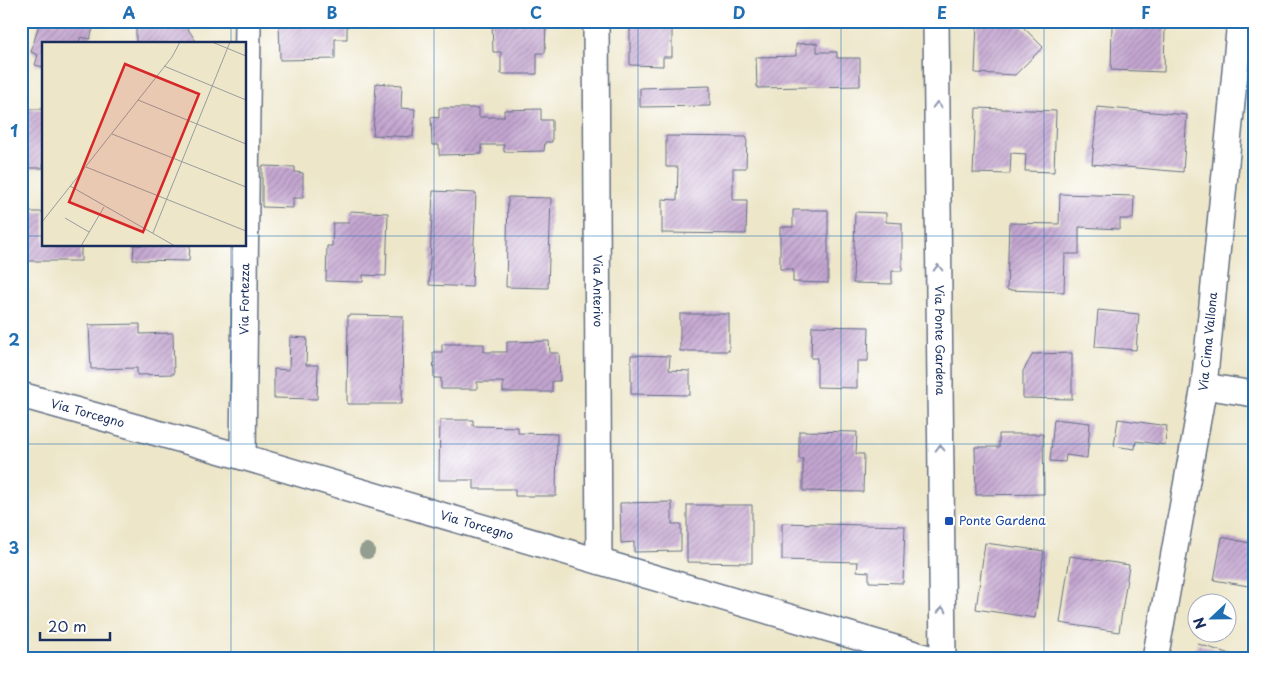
<svg xmlns="http://www.w3.org/2000/svg" width="1275" height="680" font-family="'Playpen Sans',sans-serif">
	<style>
		.building { fill: url(#building-hatch) }
		.lines { fill: none; stroke-linecap: round; stroke-linejoin: round }
		.street-casing { stroke: #646f83; stroke-width: 28 }
		.street { stroke: #fff; stroke-width: 25 }
		.tree { fill: #939d90 }
		.oneway { stroke: #8d97ae }
		.grid { fill: none; stroke: #1f6fb2; stroke-width: 1; stroke-opacity: 0.55 }
		.transit-dot { fill: #1a4fb4; stroke: #fff; stroke-width: 2 }
		.labels { text-anchor: middle; stroke-width: 4; stroke-linejoin: round; paint-order: stroke }
		.street-label { font-size: 12px; fill: #1b2f5e; stroke: #fff }
		.transit-label { font-size: 12px; fill: #164399; stroke: #fff; text-anchor: start }
		.inset-road { fill: none; stroke: #999d9e; stroke-width: 1 }
		.view { fill: #d62828; fill-opacity: 0.15; stroke: #d62828; stroke-width: 2.5 }
		.inset-edge { fill: none; stroke: #1b2f5e; stroke-width: 2.5 }
		.neatline { fill: none; stroke: #1f6fb2; stroke-width: 2 }
		.grid-label { font-size: 16px; text-anchor: middle; font-weight: bold; fill: #1f6fb2 }
	</style>
	<defs>
		<pattern id="building-hatch" width="6" height="6" patternUnits="userSpaceOnUse" patternTransform="scale(1.25)"><rect width="6" height="6" fill="#c4a6d0"/><path d="M-1 1l2-2M0 6l6-6M5 7l2-2" fill="none" stroke="#9e88ac"/></pattern>
	</defs>
	<rect width="100%" height="100%" fill="#fff"/>
	<filter id="ink" filterUnits="userSpaceOnUse"><feTurbulence type="fractalNoise" baseFrequency=".02" numOctaves="2"/><feDisplacementMap in="SourceGraphic" scale="10" xChannelSelector="R" yChannelSelector="G"/><feConvolveMatrix kernelMatrix="1 2 1 2 8 2 1 2 1" color-interpolation-filters="sRGB"/></filter>
	<filter id="wash" filterUnits="userSpaceOnUse"><feTurbulence type="fractalNoise" baseFrequency=".0096" numOctaves="4" result="noise"/><feDisplacementMap in="SourceGraphic" scale="20" xChannelSelector="R" yChannelSelector="G"/><feGaussianBlur stdDeviation="1.12" result="paint"/><feColorMatrix in="noise" values="0 0 0 0 0 0 0 0 0 0 0 0 0 0 0 0 0 1.4 0 .05"/><feComposite in="paint" operator="in"/></filter>
	<g filter="url(#wash)">
		<rect width="100%" height="100%" fill="#ede6c9"/>
		<g id="blocks">
			<g class="building">
				<path d="M40 21H49L55 23V21H95L90 39 81 37 78 44H44V67L35 65 38 55 31 52Z"/>
				<path d="M136 21H183L197 43 195 44H138L136 41Z"/>
				<path d="M279 21H347V39H335V59L280 60Z"/>
				<path d="M492 21H546L545 53H537V74H501V52H493Z"/>
				<path d="M630 21H672V57H663V66L630 65Z"/>
				<path d="M992 21H1017L1043 47 1015 75 975 73 977 22Z"/>
				<path d="M1112 25 1165 27 1164 72 1111 70Z"/>
				<path d="M817 43V52H837V58H860V86L757 88 756 57 796 56V44Z"/>
				<path d="M376 83 402 85 401 108 415 109 413 137 373 135Z"/>
				<path d="M710 86V106L640 107V88Z"/>
				<path d="M1097 107 1187 115 1183 172 1092 164Z"/>
				<path d="M439 108H479V117H504V110L541 109V120H552V142H545L544 151 504 152V145H481L482 154 439 155V145H432L431 117 439 118Z"/>
				<path d="M976 108 1056 111 1054 172 1025 171 1026 154 1011 153 1010 174 973 173Z"/>
				<rect x="21" y="109" width="22" height="59"/>
				<path d="M666 136 747 137 746 168H733V200H747L746 234 662 233V199L677 200 678 167H666Z"/>
				<path d="M262 166 295 167V172L303 173V198H293V208L262 207Z"/>
				<path d="M433 191 476 193 472 287 429 285Z"/>
				<path d="M1060 194 1134 196 1133 219H1120V229L1079 227V254H1065L1064 292 1007 290 1009 223 1059 224Z"/>
				<path d="M508 197 551 198 548 288 506 287Z"/>
				<path d="M793 210H828V283L793 282V269H780V227H793Z"/>
				<path d="M350 211 388 213 386 276 363 275V282L326 281 327 246H332L333 223H349Z"/>
				<path d="M26 212H44V245H81V261H27Z"/>
				<path d="M855 212 886 213V222L902 223V271H892V284L853 283Z"/>
				<path d="M134 245H190L189 261 133 260Z"/>
				<path d="M1098 310 1139 314 1136 350 1095 347Z"/>
				<rect x="680" y="314" width="49" height="37"/>
				<path d="M348 315 403 316 402 404H347Z"/>
				<path d="M140 324V334L173 333 174 374 137 375V368L91 369 89 325Z"/>
				<path d="M812 326 869 327 868 361H857V388L817 387V358H811Z"/>
				<path d="M290 337 307 338 306 365H318L317 399 274 398V369L289 370Z"/>
				<path d="M549 341 550 353H559L560 381H552V392H503V382H477V389H441V378H434L433 352H442V344H484V352H507V342Z"/>
				<path d="M1072 353V399L1023 398V371L1033 354Z"/>
				<path d="M631 355 670 356 669 370 690 371V395L631 394Z"/>
				<path d="M1054 419 1090 423 1087 458 1066 455 1065 462 1050 461Z"/>
				<path d="M1118 419 1167 426 1165 445 1136 441 1135 449 1114 446Z"/>
				<path d="M440 420H473V426L518 427V433L557 434 556 496H515V489H474V480H439Z"/>
				<path d="M799 431 857 432 856 454H864L863 492 803 491V459H799Z"/>
				<path d="M999 434H1043L1044 494 976 495 975 447H999Z"/>
				<path d="M672 502V524H681V551L634 552V542L621 543 620 503Z"/>
				<path d="M687 505H752V563L687 562Z"/>
				<path d="M782 523 905 526 903 583 869 582V572L857 571 858 562 782 560Z"/>
				<path d="M1222 537 1254 544V587L1214 580Z"/>
				<path d="M985 543 1044 551 1035 618 976 609Z"/>
				<path d="M1070 556 1129 565 1119 632 1060 623Z"/>
				<path d="M1198 644 1243 658V659H1193Z"/>
			</g>
		</g>
	</g>
	<g filter="url(#ink)">
		<use href="#blocks" fill-opacity="0" stroke="#646f83" stroke-width="1"/>
		<g class="lines">
			<g class="street-casing">
				<g id="street">
					<path id="s1" d="M596 21 599 561"/>
					<path id="s2" d="M936 21 943 659"/>
					<path d="M1204 386 1254 394"/>
					<path id="s3" d="M21 395 243 457 932 659"/>
					<path id="s4" d="M243 457 248 21"/>
					<path id="s5" d="M1155 659 1204 386 1240 21"/>
				</g>
			</g>
			<use href="#street" class="street"/>
		</g>
		<circle class="tree" cx="367" cy="551" r="8"/>
		<defs><path id="oneway-chevron" d="M-2-3.5L2.5 0L-2 3.5" fill="none" stroke-width="1.6" stroke-linecap="round" stroke-linejoin="round" transform="scale(1.25)"/></defs>
		<g class="oneway">
			<use href="#oneway-chevron" transform="translate(937 105) rotate(-91)"/>
			<use href="#oneway-chevron" transform="translate(938 268) rotate(-91)"/>
			<use href="#oneway-chevron" transform="translate(940 448) rotate(-91)"/>
			<use href="#oneway-chevron" transform="translate(942 610) rotate(-91)"/>
		</g>
	</g>
	<path class="grid" d="M231 21V44M434 21V659M638 21V659M841 21V659M1044 21V659M21 236H44M245 236H1254M231 245V659M21 444H1254"/>
	<rect class="transit-dot" x="944" y="516" width="10" height="10" rx="2.5"/>
	<g class="labels">
		<g class="street-label">
			<text dy="4" stroke="none"><textPath href="#s1" startOffset="270">Via Anterivo</textPath></text>
			<text dy="4" stroke="none"><textPath href="#s4" startOffset="158">Via Fortezza</textPath></text>
			<text dy="4" stroke="none"><textPath href="#s2" startOffset="319">Via Ponte Gardena</textPath></text>
			<text dy="4" stroke="none"><textPath href="#s5" startOffset="322">Via Cima Vallona</textPath></text>
			<text dy="4" stroke="none"><textPath href="#s3" startOffset="69">Via Torcegno</textPath></text>
			<text dy="4" stroke="none"><textPath href="#s3" startOffset="474">Via Torcegno</textPath></text>
		</g>
		<g class="transit-label">
			<text x="959" y="525">Ponte Gardena</text>
		</g>
	</g>
	<g transform="translate(42 42)">
		<rect width="204" height="204" fill="#ede6c9"/>
		<path class="inset-road" d="M170 0 204 14M122 24 204 58M96 58 204 102M70 92 204 145M44 125 204 189M28 144 133 204M23 176 47 190M0 180 130 15 138 0M111 191 188 0M39 204 62 165"/>
		<path class="view" d="M83 22 157 52 101 190 27 160Z"/>
		<rect width="204" height="204" class="inset-edge"/>
	</g>
	<rect width="1275" height="680" fill="none" stroke="#fff" stroke-width="55"/>
	<g transform="translate(1212 618) rotate(248)"><circle r="24" fill="#ffffff" stroke="#a4acbf"/>
	<path d="M0-4L9 19L0 12L-9 19Z" fill="#1f6fb2"/>
	<text y="-8" font-size="14" font-weight="bold" text-anchor="middle" fill="#1b2f5e">N</text>
	</g>
	<path d="M40 632v8h70v-8" fill="none" stroke="#1b2f5e" stroke-width="2.5"/>
	<text x="48" y="632" font-size="15" fill="#1b2f5e" stroke="#ffffff" stroke-width="4" paint-order="stroke">20 m</text>
	<rect x="28" y="28" width="1220" height="624" class="neatline"/>
	<g class="grid-label">
		<text x="129" y="19">A</text>
		<text x="332" y="19">B</text>
		<text x="536" y="19">C</text>
		<text x="739" y="19">D</text>
		<text x="942" y="19">E</text>
		<text x="1146" y="19">F</text>
		<text x="14" y="137">1</text>
		<text x="14" y="346">2</text>
		<text x="14" y="554">3</text>
	</g>
</svg>
